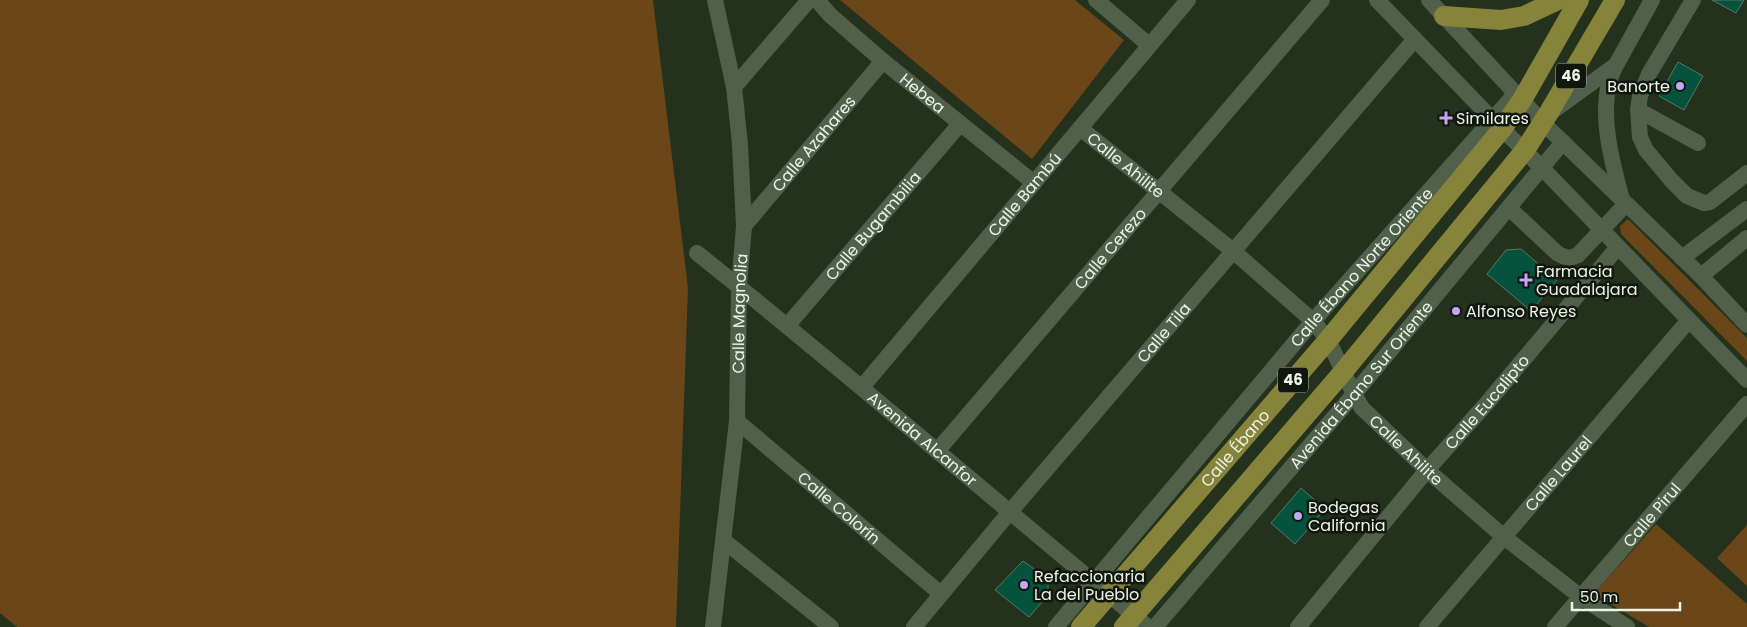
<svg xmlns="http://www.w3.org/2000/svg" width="1747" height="627" font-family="Poppins,sans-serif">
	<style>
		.green { fill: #6b4618 }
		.building { fill: #05523d; stroke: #59776b }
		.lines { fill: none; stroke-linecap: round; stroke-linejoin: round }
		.minor { stroke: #51604a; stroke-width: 16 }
		.major { stroke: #86833b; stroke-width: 20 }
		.poi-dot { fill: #c3a7f2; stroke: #11170e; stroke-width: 2 }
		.labels { text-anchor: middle; stroke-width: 5; stroke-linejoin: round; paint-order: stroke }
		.shield { fill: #11170e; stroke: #aab2a6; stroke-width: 1 }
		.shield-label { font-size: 15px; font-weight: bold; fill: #ebf4e7 }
		.poi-label { font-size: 16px; fill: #ebf4e7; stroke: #11170e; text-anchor: start }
		.street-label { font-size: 16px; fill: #ebf4e7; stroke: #11170e }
	</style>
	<rect width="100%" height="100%" fill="#24311c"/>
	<g class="green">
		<path d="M0 0H653L688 288 676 627H17L0 613Z"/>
		<path d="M840 0H1075L1124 40 1032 159Z"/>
		<path d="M1628 219 1747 338V361L1621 234 1620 226Z"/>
		<path d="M1656 524 1747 604V627H1649L1594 594Z"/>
		<path d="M1747 525V586L1717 558Z"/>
	</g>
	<g class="building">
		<path d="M1712 0H1744L1736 13Z"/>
		<path d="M1678 62 1703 76 1684 110 1659 96Z"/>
		<path d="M1521 249 1557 280 1531 311 1487 274 1506 250Z"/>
		<path d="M1301 488 1325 509 1295 544 1271 523Z"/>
		<path d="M1023 561 1048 579V595L1029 617 995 590Z"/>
	</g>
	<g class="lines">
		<g class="minor">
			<path id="s1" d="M817 0 830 15 883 61 1034 183"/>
			<path d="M1096 0 1149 45"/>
			<path d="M1377 0 1492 119 1542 168 1747 380"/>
			<path d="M1429 0 1542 122 1701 276 1747 325"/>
			<path d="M1693 0 1649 74 1640 96 1638 110 1640 137 1646 150 1671 180 1687 196 1704 203 1710 202 1747 173"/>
			<path d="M1616 65C1613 71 1610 77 1609 84 1600 120 1613 165 1622 200"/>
			<path d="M734 87 809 0"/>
			<path d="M1638 110 1698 143"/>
			<path d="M1550 113 1616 65 1652 0"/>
			<path id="s2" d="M1080 128 1232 250 1313 321 1328 340 1354 394 1362 408 1427 470 1504 537 1581 597 1627 627"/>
			<path d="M1509 208 1557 253C1565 258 1570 259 1578 255L1626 204"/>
			<path id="s3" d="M744 226 883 61"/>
			<path id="s4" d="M697 253C850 375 997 503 1148 627"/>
			<path d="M1682 258 1747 209"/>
			<path d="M1701 276 1747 238"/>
			<path id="s5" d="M787 326 960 124"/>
			<path id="s6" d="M862 387 1188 0"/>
			<path id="s7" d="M737 421 941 594"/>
			<path id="s8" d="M938 450 1322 0"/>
			<path d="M723 540 831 627"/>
			<path id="s9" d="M713 627 737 421 739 286 744 226 740 144 734 87 715 0"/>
			<path id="s10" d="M914 627 1009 513 1415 39"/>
			<path id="s11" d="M1056 627 1313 321 1516 93"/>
			<path id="s12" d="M1155 627 1354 394 1563 142"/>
			<path id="s13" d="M1298 627 1427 470 1487 403 1618 247"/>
			<path id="s14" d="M1427 627 1689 320"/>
			<path id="s15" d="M1555 627 1747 404"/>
		</g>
		<g class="major">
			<path d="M1444 16 1501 20 1524 16 1558 0"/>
			<path id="s16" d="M1081 627 1328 340 1502 129 1522 100 1579 0"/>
			<path d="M1124 627 1343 372 1525 150 1548 114 1615 0"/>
		</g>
	</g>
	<g class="poi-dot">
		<circle cx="1680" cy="86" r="5"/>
		<path d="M1443.5 110.5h5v5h5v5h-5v5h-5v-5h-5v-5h5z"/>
		<path d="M1523.5 272.5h5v5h5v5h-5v5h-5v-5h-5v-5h5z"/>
		<circle cx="1456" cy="311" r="5"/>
		<circle cx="1298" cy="516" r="5"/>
		<circle cx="1024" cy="585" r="5"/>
	</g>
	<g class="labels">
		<g class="shield">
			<rect x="1556" y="63.5" width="30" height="25" rx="4"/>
			<rect x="1278" y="367.5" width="30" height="25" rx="4"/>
		</g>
		<g class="shield-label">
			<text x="1571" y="81">46</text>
			<text x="1293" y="385">46</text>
		</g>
		<g class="poi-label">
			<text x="1670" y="92" text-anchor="end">Banorte</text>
			<text x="1456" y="124">Similares</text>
			<text x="1536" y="277">Farmacia<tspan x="1536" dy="18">Guadalajara</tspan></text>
			<text x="1466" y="317">Alfonso Reyes</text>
			<text x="1308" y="513">Bodegas<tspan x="1308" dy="18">California</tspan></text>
			<text x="1034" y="582">Refaccionaria<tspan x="1034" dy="18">La del Pueblo</tspan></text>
		</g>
		<g class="street-label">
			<text dy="6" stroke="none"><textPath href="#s1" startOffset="141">Hebea</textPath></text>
			<text dy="6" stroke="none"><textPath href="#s3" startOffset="108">Calle Azahares</textPath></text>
			<text dy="6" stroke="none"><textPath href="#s2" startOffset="59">Calle Ahilite</textPath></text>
			<text dy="6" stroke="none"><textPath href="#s6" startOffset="252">Calle Bambú</textPath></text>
			<text dy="6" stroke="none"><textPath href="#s5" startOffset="132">Calle Bugambilia</textPath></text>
			<text dy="6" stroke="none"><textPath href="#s8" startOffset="265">Calle Cerezo</textPath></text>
			<text dy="6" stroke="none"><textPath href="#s11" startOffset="472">Calle Ébano Norte Oriente</textPath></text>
			<text dy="6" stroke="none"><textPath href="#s9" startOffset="315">Calle Magnolia</textPath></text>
			<text dy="6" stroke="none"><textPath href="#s10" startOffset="386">Calle Tila</textPath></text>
			<text dy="6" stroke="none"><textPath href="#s12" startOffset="318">Avenida Ébano Sur Oriente</textPath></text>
			<text dy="6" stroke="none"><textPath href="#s13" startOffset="294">Calle Eucalipto</textPath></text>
			<text dy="6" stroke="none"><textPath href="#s4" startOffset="292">Avenida Alcanfor</textPath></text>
			<text dy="6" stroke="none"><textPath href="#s16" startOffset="236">Calle Ébano</textPath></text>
			<text dy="6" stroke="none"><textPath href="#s2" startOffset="464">Calle Ahilite</textPath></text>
			<text dy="6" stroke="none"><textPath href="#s14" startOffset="202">Calle Laurel</textPath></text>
			<text dy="6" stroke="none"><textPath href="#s7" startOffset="134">Calle Colorín</textPath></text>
			<text dy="6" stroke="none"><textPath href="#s15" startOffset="148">Calle Pirul</textPath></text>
		</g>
	</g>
	<path d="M1572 602v8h108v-8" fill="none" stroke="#ebf4e7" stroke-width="2.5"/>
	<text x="1580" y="602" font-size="15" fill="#ebf4e7" stroke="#11170e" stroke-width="4" paint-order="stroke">50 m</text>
</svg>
